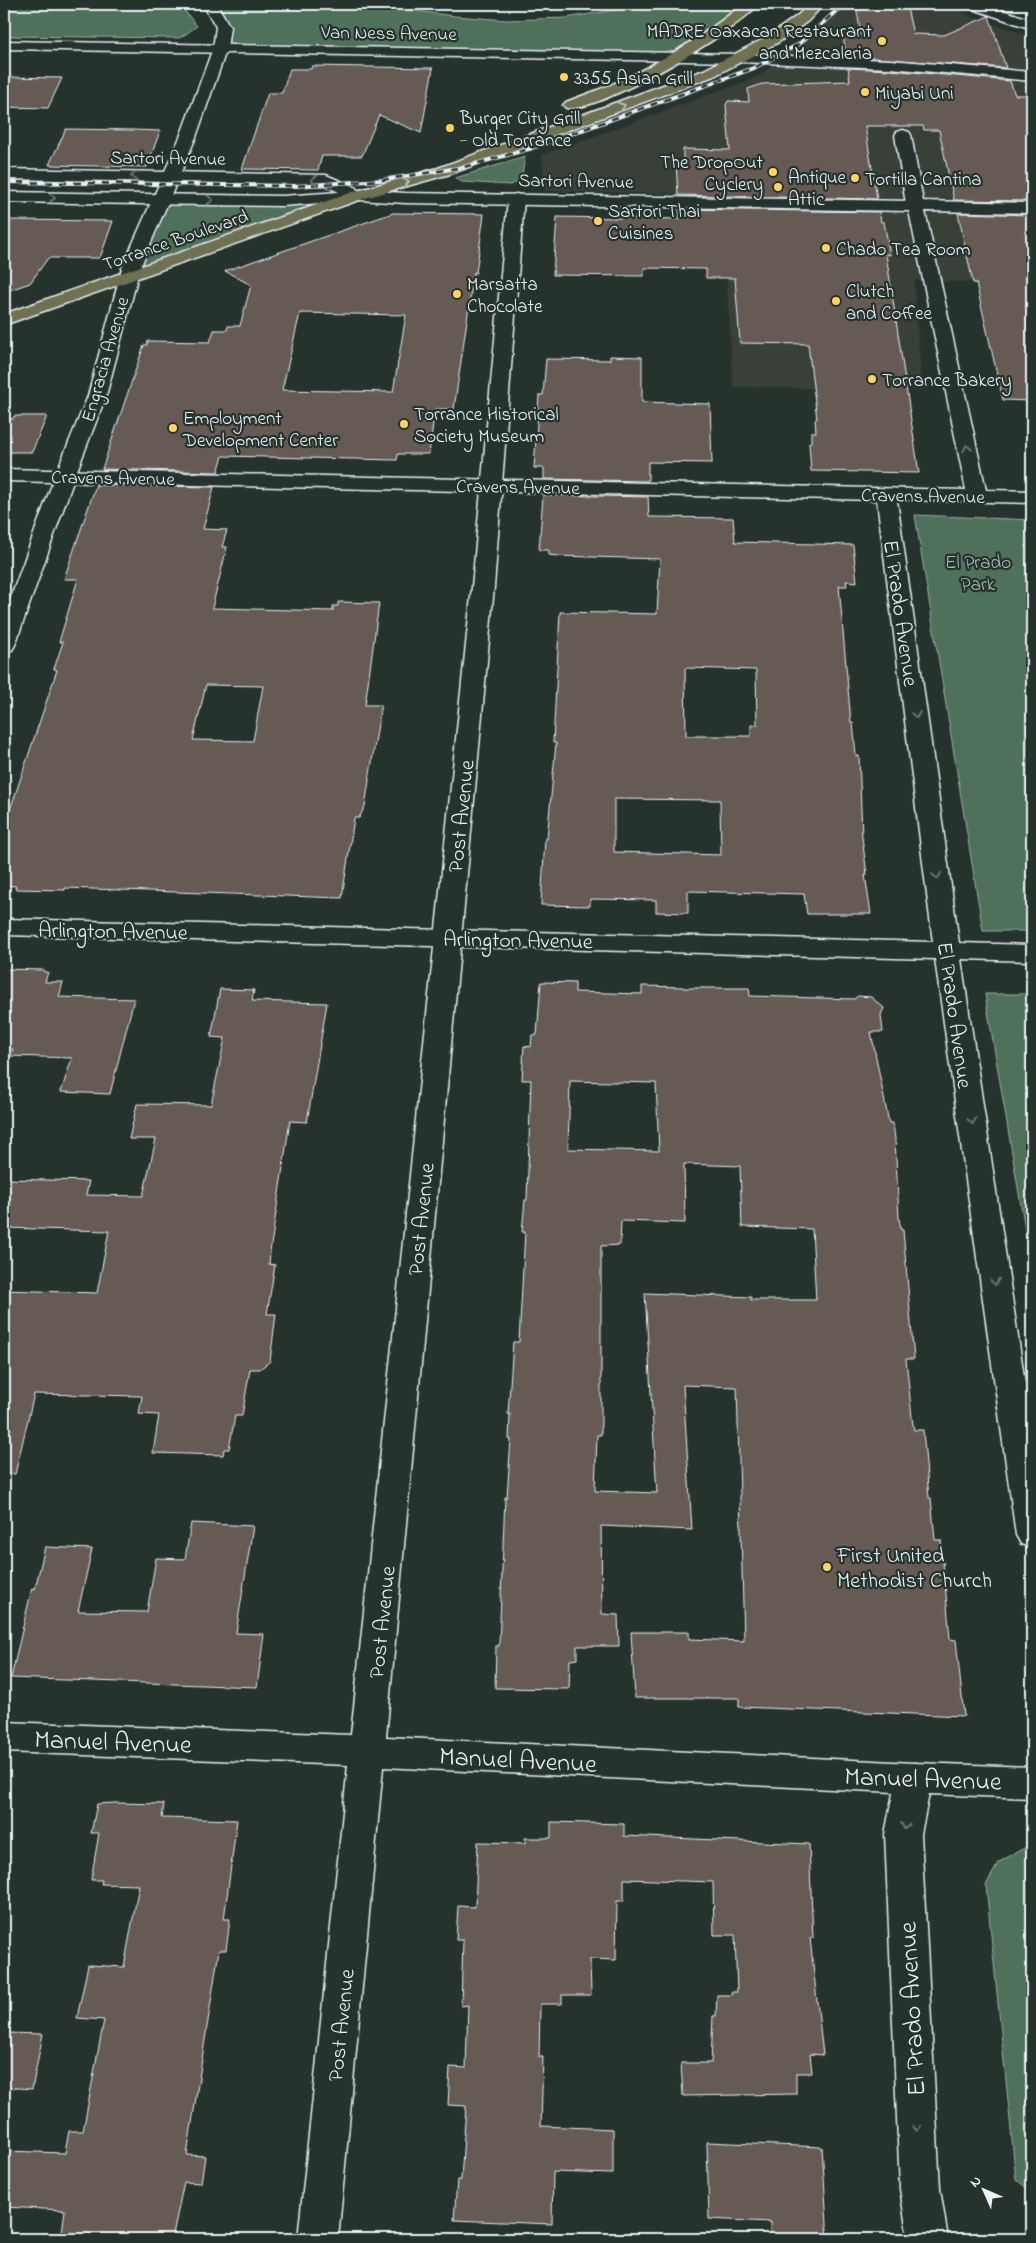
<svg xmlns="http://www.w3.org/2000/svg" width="1036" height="2243" font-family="'Indie Flower',sans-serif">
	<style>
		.built { fill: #393f39 }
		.green { fill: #4f705a; stroke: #9cb0a9 }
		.building { fill: #665a55; stroke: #e8f1f8; fill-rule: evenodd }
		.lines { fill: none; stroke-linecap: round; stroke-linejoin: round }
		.minor-casing { stroke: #e8f1f8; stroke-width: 3 }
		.tertiary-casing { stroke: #e8f1f8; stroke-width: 3 }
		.secondary-casing { stroke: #e8f1f8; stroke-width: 3 }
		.primary-casing { stroke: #e8f1f8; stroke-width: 3 }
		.minor { fill: #26332d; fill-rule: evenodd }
		.tertiary { fill: #26332d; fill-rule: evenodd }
		.secondary { fill: #26332d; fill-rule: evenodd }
		.primary { fill: #706f52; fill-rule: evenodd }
		.rail-casing { stroke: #e8f1f8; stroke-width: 4 }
		.rail { stroke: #26332d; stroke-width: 2.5; stroke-dasharray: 7; stroke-linecap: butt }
		.oneway { stroke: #b8bdb6 }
		.oneway2 { stroke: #6a7674 }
		.poi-dot { fill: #ffd166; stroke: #26332d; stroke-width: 2 }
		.labels { text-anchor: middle; stroke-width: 4.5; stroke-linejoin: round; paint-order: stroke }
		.far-poi-label { font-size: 19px; fill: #e8f1f8; stroke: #26332d; text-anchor: start }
		.far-street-label { font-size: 19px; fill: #e8f1f8; stroke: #26332d }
		.far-park-label { font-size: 19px; fill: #abbdb9; stroke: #26332d }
		.street-label { font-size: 22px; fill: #e8f1f8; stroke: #26332d }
		.poi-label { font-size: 22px; fill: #e8f1f8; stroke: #26332d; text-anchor: start }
		.near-street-label { font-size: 26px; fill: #e8f1f8; stroke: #26332d }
	</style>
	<rect width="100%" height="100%" fill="#26332d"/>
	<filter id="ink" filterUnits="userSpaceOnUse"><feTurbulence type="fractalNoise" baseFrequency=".02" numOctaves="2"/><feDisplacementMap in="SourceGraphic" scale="10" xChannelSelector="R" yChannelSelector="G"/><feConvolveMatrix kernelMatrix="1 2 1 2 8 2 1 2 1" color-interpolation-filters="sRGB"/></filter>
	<g filter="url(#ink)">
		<path class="built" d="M843 4H944L979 20 1032 36V283L914 281 922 390 733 387 722 195 545 191 542 155 760 76Z"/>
		<g class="green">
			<path d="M4 4H179L197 26 180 38 4 36Z"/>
			<path d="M210 4H381L394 8 454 16 507 20 566 18 650 4H751L720 30 677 57 220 48 217 13Z"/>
			<path d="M525 157 521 181 510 185 462 182 455 178Z"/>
			<path d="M162 199 282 201 332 205 128 278Z"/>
			<path d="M915 515 1032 520V931H983Z"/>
			<path d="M985 994H1032V1270Z"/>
			<path d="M1026 1847 1032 1848V2193L1016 2179 986 1885 999 1862Z"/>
		</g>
		<g class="building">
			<path d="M861 4H906L913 34 944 35 989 16 1006 68 846 56 843 35H861L856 6H861Z"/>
			<path d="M312 66 433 68 421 133 379 115 362 156H322L318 170 242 169 268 93H282L290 69H311Z"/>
			<path d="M848 68 890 70 1010 81 1015 95H1032V201L954 200 939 130H924L923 126H865L877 199 678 195 676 162H683V149L730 150 726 105 728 101 749 102 748 89 762 84 850 81Z"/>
			<path d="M4 77 62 78 48 108 4 107Z"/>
			<path d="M66 129 134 130 160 131 147 167 49 165Z"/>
			<path d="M679 209 879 212 881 222H884L890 255 886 254 919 473 811 471 809 443 811 442V432H816L815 419H817L808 344 740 343 735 278H706V269L644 268V276L553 275 557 217 680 219Z"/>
			<path d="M393 213 484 214 476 273 474 272 454 409H435L429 454H398L397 460 223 456 218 472 102 469 144 345H147L148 341 210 342 214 330H227L228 326H240L251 285 225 271ZM300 313 406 315 393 392 282 390Z"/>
			<path d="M958 213 1032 215V401L1003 400 976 283H973Z"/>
			<path d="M4 220 113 221 100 258H48L30 283 4 292Z"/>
			<path d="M610 356 642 357V402L710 404 712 463 648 462V481L544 479V468H534L539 395H543L546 359 610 360Z"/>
			<path d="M14 416H47L32 452H4V419H13Z"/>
			<path d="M96 485 214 487 203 529 227 530 222 547H227L212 608 333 611V606H338V602L379 603 365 705H381L365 806 359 818H354L342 898 65 888V890L15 889 16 886 4 885V828L57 670 54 669 63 642H59L78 579H64ZM206 685 263 686 253 741 193 740Z"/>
			<path d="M543 495 648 497 649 517 733 518 735 542 853 545 857 582 846 581 847 586H839L851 723H853L856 756H859L862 837 867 875H865L871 914H807L804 894 688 891V913L656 912V900L590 899V906L541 905 545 839H547L556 743H553L560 612 657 614 660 559 558 556 549 555V550H539ZM685 668 756 670 757 725H751V736H686ZM614 799 720 800 721 855 614 852Z"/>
			<path d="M4 969 44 970V972H48L45 982H63L59 997 134 999 110 1094 61 1092 72 1058 11 1056 13 1049H4Z"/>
			<path d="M541 982 575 983V992L642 994V986L683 987V988H749L750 996 854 999 858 996 871 997 884 1008 881 1015 883 1032H871L889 1123H893L895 1139 899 1218 901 1230H903L914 1359H906L912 1418 914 1430H923L929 1498H931L935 1540H941L950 1639 956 1640 964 1716 739 1707V1698H635L631 1632H689V1639L744 1641 737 1387 683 1385 692 1530 601 1526 602 1614 618 1615 619 1646H577V1659L570 1660 569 1689 495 1688 496 1646H499L505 1497H507L511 1439H509L510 1414H508L513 1342H519L525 1232H522L525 1200H527L531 1080H522L524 1046 531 1047 532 1035H537ZM570 1081 656 1083 659 1151 568 1149ZM684 1164 740 1166 742 1227 812 1229 816 1300H751V1297L645 1293 657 1493 595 1491 597 1435H601V1246L620 1245 621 1221 685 1223Z"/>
			<path d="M220 989 254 990 252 1001 327 1003 307 1122 290 1121 270 1252 269 1264 275 1265 267 1314H276L270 1361 260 1369H250L242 1416H235L229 1449H224L223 1455 153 1453 159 1415 139 1414 142 1396 34 1394 15 1474 4 1473V1290L97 1293 109 1231 4 1228V1179L89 1181 86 1195 143 1196 156 1139H129L137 1104 211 1105 225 1038 211 1037Z"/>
			<path d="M191 1523 253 1526 236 1633 264 1634 257 1687 11 1678 32 1588 35 1589 45 1547 92 1549 78 1611 147 1612 156 1558 185 1559Z"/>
			<path d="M115 1803 164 1804 162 1818 237 1820 224 1919H230L226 1950H219L187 2155 205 2156 201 2183 184 2182 172 2239H61L65 2210 4 2207V2151L65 2153 69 2131H83L104 2020 77 2018 88 1965 124 1967 139 1885 101 1884 102 1880H91L99 1833H91L97 1804Z"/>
			<path d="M551 1822 624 1824V1836L809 1844 813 1938H810L823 2055 810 2054 812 2073H796V2094L683 2096 681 2063H711L713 2016H716L717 1995H732L731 1992H737L735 1935H714L713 1882 624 1879V1901H617L616 1960 590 1959 591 1995H562V2004H540L539 2057H543L541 2126 613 2129V2174L553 2172 552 2224 454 2220 457 2180H461L466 2106 448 2105 450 2067 466 2068 468 2005 461 2006 463 1940H456L458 1906 475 1907 478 1842 525 1843V1838H551Z"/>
			<path d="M4 2033 43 2034 32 2089 4 2087Z"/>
			<path d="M707 2142 822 2147 828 2239H770V2222L709 2219Z"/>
		</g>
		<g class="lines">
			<g class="minor-casing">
				<g id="minor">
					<path d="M203 4H217L230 27 227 48 196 137 140 268 106 396 75 476 15 645 12 650 4 651V616L55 476 88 396 122 268 180 137 213 48 216 27Z"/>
					<path d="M965 4H985L1032 20V29L967 7Z"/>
					<path d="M903 130 909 132 911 135 924 207 922 211H910L905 198 895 135 897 132Z"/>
					<path d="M516 194 522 196 524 199 494 587 386 1737 914 1763 926 1767 932 1778 926 1789 914 1793 383 1767 338 2239H298L348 1765 4 1752V1722L351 1735 472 587 508 199 510 196Z"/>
				</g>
			</g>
			<g class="tertiary-casing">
				<g id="tertiary">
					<path d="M4 169 326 175 355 187 357 190 405 193 1032 203V213L925 211 986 490 1032 491V503L897 500 959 943 1032 945V961L961 959 1032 1430V1548L1021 1544 1016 1535 935 959 4 935V919L933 942 877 500 4 481V469L966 490 909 211 405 203 359 200 282 206 4 202V192L282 196 339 192 323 185 4 179Z"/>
					<path d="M914 1763 1032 1767V1798L929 1794 921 1834 940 2189 948 2239H908L900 2189 885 1834 896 1778 902 1767Z"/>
				</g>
			</g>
			<g class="secondary-casing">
				<path id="secondary" d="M4 41 739 54 890 60 1032 72V81L890 68 739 62 4 49Z"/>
			</g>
			<g class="primary-casing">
				<g id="primary">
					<path d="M743 4H758C740 30 595 115 566 108L563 105 566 102C586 94 607 87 626 78 668 58 707 33 743 4Z"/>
					<path d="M809 4H824L808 21 779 42 714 76 450 174 365 198 4 325V314L353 192 438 168 704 70 769 36 798 15Z"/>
				</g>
			</g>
			<use href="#minor" class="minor"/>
			<use href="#tertiary" class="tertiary"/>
			<use href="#secondary" class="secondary"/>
			<use href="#primary" class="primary"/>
			<g class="rail-casing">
				<path id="rail" d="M4 182 295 186 382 180 464 167 529 149 754 68 799 44 844 4"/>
			</g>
			<use href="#rail" class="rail"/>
		</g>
		<defs><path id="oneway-chevron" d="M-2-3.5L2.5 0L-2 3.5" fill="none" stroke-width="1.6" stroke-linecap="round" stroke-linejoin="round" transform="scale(1.25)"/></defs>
		<g class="oneway">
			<use href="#oneway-chevron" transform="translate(622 106) rotate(-20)"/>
			<use href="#oneway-chevron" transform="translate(406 182) rotate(-16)"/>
		</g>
		<g class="oneway2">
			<use href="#oneway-chevron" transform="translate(134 176) rotate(-179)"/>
			<use href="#oneway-chevron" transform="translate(314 180) rotate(-179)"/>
			<use href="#oneway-chevron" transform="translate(52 198) rotate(1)"/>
			<use href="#oneway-chevron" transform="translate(210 200) rotate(1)"/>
			<use href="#oneway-chevron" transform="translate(967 448) rotate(-102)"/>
			<use href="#oneway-chevron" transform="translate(916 715) rotate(82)"/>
			<use href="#oneway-chevron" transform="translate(937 876) rotate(82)"/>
			<use href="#oneway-chevron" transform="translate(972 1121) rotate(82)"/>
			<use href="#oneway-chevron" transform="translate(995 1282) rotate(82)"/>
			<use href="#oneway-chevron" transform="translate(905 1826) rotate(101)"/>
			<use href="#oneway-chevron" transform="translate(917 2128) rotate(87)"/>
		</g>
	</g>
	<g class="poi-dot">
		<circle cx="882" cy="41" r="5"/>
		<circle cx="564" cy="77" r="5"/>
		<circle cx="865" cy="92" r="5"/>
		<circle cx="450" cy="128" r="5"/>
		<circle cx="773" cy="172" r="5"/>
		<circle cx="855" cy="178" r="5"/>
		<circle cx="778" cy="187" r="5"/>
		<circle cx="598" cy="221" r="5"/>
		<circle cx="826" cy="248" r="5"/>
		<circle cx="457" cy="294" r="5"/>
		<circle cx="836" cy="301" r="5"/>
		<circle cx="872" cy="379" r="5"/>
		<circle cx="404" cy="424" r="5"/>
		<circle cx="173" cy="428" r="5"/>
		<circle cx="827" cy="1567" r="5"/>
	</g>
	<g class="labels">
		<g class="far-poi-label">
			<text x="872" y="37" text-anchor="end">MADRE Oaxacan Restaurant<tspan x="872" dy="22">and Mezcaleria</tspan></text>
			<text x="574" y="84">3355 Asian Grill</text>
			<text x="875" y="99">Miyabi Uni</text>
			<text x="460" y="124">Burger City Grill<tspan x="460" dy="22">- Old Torrance</tspan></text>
			<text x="763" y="168" text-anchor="end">The DropOut<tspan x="763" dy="22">Cyclery</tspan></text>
			<text x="788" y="183">Antique<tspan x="788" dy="22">Attic</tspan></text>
			<text x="865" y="185">Tortilla Cantina</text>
			<text x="608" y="217">Sartori Thai<tspan x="608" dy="22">Cuisines</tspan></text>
			<text x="836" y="255">Chado Tea Room</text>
			<text x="467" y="290">Marsatta<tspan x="467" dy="22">Chocolate</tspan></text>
			<text x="846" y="297">Clutch<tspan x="846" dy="22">and Coffee</tspan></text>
			<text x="882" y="386">Torrance Bakery</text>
			<text x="414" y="420">Torrance Historical<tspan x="414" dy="22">Society Museum</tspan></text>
			<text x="183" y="424">Employment<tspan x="183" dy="22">Development Center</tspan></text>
		</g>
		<g class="far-street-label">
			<text transform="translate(389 32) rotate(1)" y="7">Van Ness Avenue</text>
			<text transform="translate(168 157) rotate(1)" y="7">Sartori Avenue</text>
			<text transform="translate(576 180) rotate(1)" y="7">Sartori Avenue</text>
			<text transform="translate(175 239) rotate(-19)" y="7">Torrance Boulevard</text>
			<text transform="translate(104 359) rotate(-74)" y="7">Engracia Avenue</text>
			<text transform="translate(113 477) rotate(1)" y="7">Cravens Avenue</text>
			<text transform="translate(518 486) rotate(1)" y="7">Cravens Avenue</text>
			<text transform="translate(923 495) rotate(1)" y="7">Cravens Avenue</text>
		</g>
		<g class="far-park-label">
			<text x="978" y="568">El Prado<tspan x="978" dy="22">Park</tspan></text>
		</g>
		<g class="street-label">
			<text transform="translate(902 613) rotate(82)" y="8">El Prado Avenue</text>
			<text transform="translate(460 816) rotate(-84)" y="8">Post Avenue</text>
			<text transform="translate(113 930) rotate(1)" y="8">Arlington Avenue</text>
			<text transform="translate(518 939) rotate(1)" y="8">Arlington Avenue</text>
			<text transform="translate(956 1015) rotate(82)" y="8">El Prado Avenue</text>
			<text transform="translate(420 1219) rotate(-84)" y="8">Post Avenue</text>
			<text transform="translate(381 1622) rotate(-84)" y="8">Post Avenue</text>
			<text transform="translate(340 2025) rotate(-84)" y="8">Post Avenue</text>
		</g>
		<g class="poi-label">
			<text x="837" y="1562">First United<tspan x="837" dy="25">Methodist Church</tspan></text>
		</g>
		<g class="near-street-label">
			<text transform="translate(113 1741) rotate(2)" y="9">Manuel Avenue</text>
			<text transform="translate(518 1759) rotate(3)" y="9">Manuel Avenue</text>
			<text transform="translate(923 1778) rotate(2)" y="9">Manuel Avenue</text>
			<text transform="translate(911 2009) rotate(-93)" y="9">El Prado Avenue</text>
		</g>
	</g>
	<rect width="1036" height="2243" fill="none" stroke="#26332d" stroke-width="20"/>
	<rect x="10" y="10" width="1016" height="2223" fill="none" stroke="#e8f1f8" stroke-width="2" filter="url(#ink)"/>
	<g transform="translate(984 2190) rotate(315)" stroke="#26332d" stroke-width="4" paint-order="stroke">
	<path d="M0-4L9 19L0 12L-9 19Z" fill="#e8f1f8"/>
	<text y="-8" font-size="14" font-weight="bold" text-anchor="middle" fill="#e8f1f8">N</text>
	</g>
</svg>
